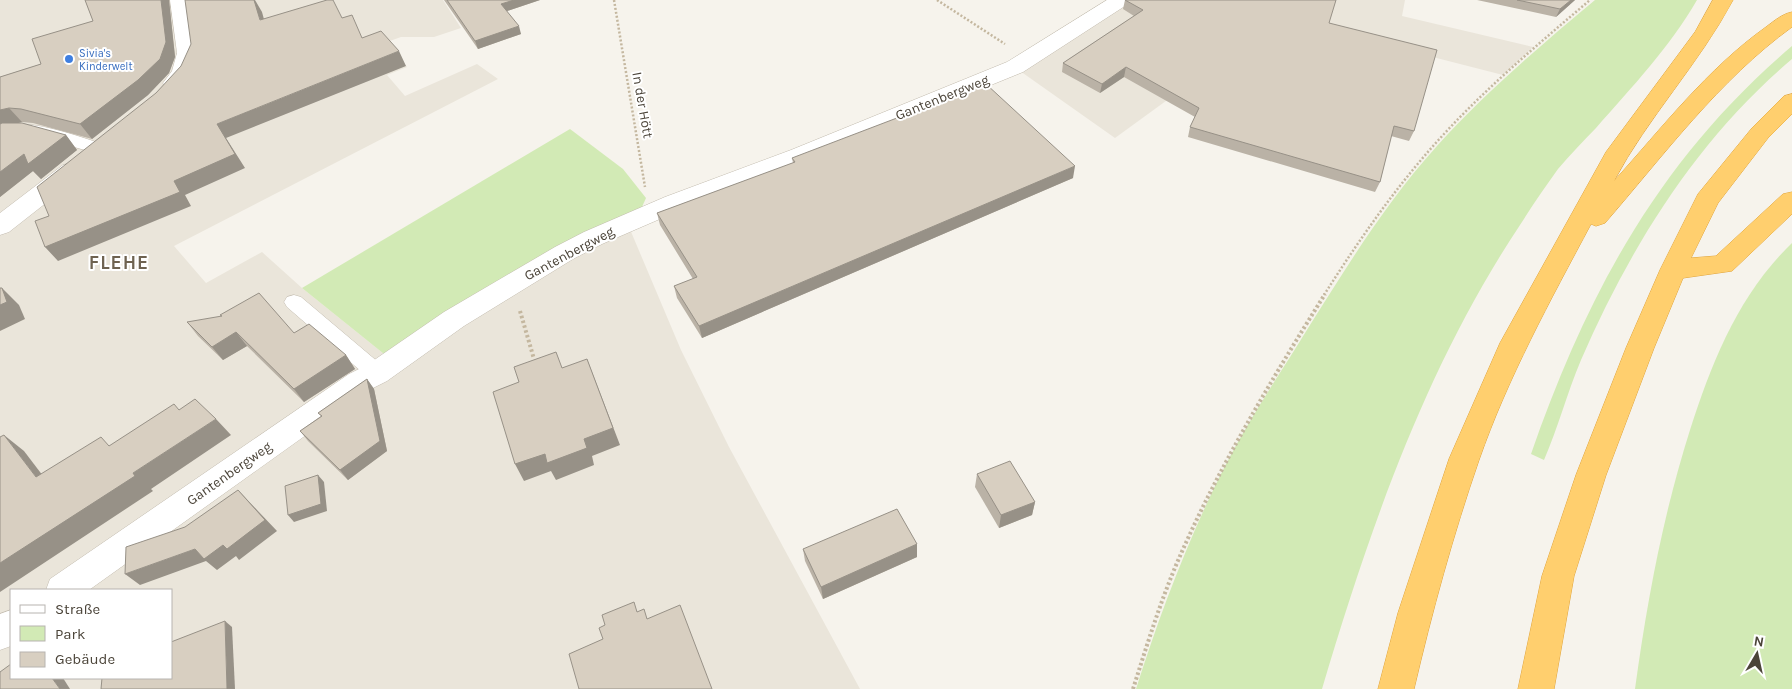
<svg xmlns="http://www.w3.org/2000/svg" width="1792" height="689" font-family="Karla,sans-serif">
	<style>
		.residential { fill: #eae5da; fill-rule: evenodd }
		.green { fill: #d2eab5 }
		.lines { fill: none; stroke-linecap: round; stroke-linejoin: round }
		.lane-casing { stroke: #c2bbae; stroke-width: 1 }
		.street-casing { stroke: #c2bbae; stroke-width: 1 }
		.highway-casing { stroke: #e0a43c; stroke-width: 1 }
		.path-far1 { stroke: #c4b79f; stroke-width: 2.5; stroke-dasharray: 2 2; stroke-linecap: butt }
		.path { stroke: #c4b79f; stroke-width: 4; stroke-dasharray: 2.5 2.5; stroke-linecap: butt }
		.lane { fill: #fff; fill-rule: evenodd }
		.street { fill: #fff; fill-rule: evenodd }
		.highway { fill: #ffcf6e; fill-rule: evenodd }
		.wall { fill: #bab2a6 }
		.shaded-wall { fill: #979187 }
		.building { fill: #d8cfc1; stroke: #979187 }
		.shop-dot { fill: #3f7fe0; stroke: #fff; stroke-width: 2 }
		.labels { text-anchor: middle; stroke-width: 4; stroke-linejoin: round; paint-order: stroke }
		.far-shop-label { font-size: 11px; fill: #366cbe; stroke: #fff; text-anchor: start }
		.street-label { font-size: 14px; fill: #4b4439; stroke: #fff }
		.district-label { font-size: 19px; font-weight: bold; letter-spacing: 1px; fill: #6e6250; stroke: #fff }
	</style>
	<rect width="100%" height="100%" fill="#f6f3ec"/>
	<g class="residential">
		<path d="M0 0H443L461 28 434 37H401L387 42 407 67 387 75 405 96 477 64 498 79 174 246 206 283 262 252 302 288 389 358 548 265 629 227 681 350 729 447 860 689H0ZM11 590H171V678H11Z"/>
		<path d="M1128 0H1405L1402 16 1533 47 1503 75 1292 21 1181 90 1115 138 1020 71Z"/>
	</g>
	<g class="green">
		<path d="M1595 0H1697C1670 47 1632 87 1596 128 1583 141 1570 155 1558 169 1545 187 1532 206 1520 225 1426 366 1370 528 1322 689H1136C1160 613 1189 537 1225 466 1250 417 1282 371 1310 325 1349 263 1388 200 1437 146 1485 93 1540 46 1595 0Z"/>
		<path d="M1792 46V59C1697 139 1630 247 1581 360 1567 393 1558 428 1544 460L1531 454C1587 293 1660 158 1792 46Z"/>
		<path d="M570 129 623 169 646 198 642 207 389 358 302 288Z"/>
		<path d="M1792 243V689H1635C1647 601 1663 515 1690 430 1712 361 1739 294 1792 243Z"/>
	</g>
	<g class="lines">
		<g class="lane-casing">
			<g id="lane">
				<path d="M22 124C51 126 78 136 105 145L107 149 105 153 99 154 35 136H14L0 141V130Z"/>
				<path d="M294 295 301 297 384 367 387 373 384 379 377 381 370 379 287 307 284 302 287 297Z"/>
			</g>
		</g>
		<g class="street-casing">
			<g id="street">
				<path d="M170 0H190C192 29 206 55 187 81 181 89 176 90 166 88L163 83 172 71 177 53Z"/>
				<path d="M1107 0H1131L1128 4 1023 72 807 160 683 209 602 244 573 259 464 326 387 381 369 390 89 590H46L50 579 349 374 367 365 444 312 555 247 584 232 665 197 791 150 1007 62Z"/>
				<path d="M71 163 79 165 83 171 79 177 9 232 0 235V213L63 165Z"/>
				<path d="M11 610V646L0 650V614Z"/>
			</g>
		</g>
		<g class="highway-casing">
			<g id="highway">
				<path d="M1713 0H1733C1699 64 1648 117 1614 181 1662 128 1707 69 1766 27 1774 21 1782 14 1792 12V27C1719 80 1664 155 1605 223L1596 226 1591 224C1550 301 1508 377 1479 460 1453 535 1432 612 1414 689H1378L1398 613 1449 459 1500 343 1606 152 1695 32Z"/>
				<path d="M1792 94V114L1768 138 1718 203 1691 258 1716 256 1783 194 1792 192V214L1732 271 1683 278 1654 348 1606 475 1574 576 1554 689H1518L1542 576 1576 475 1626 348 1660 270 1698 194 1752 128 1784 96Z"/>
			</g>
		</g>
		<g class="path-far1">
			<path d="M614 0 645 187"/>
			<path d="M937 0 1005 44"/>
			<path d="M1324 295C1357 243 1393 191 1434 145 1481 92 1536 46 1590 0"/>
		</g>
		<g class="path">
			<path d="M520 311 534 359"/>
			<path d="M1133 689C1147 645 1161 599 1180 556 1220 465 1272 379 1325 294"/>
		</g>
		<use href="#lane" class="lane"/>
		<use href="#street" class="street"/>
		<use href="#highway" class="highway"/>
	</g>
	<g class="wall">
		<path d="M85 0H169L175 57 169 73 148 95 92 139 33 123 22 122 17 123 66 135 77 150 41 179 33 171 0 197V77L41 64 93 21Z"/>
		<path d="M444 0H540L507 11 521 34 478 49Z"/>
		<path d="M1125 0 1329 23 1414 131 1409 141 1391 136 1380 182 1375 192 1188 137 1190 127 1195 117 1124 77 1100 93 1062 72 1063 63 1134 16 1123 9Z"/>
		<path d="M1477 0H1575L1556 17Z"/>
		<path d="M792 158 1073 178 702 338 677 298 674 286 693 279 660 225 657 213 793 163Z"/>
		<path d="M187 322 294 333 346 355 355 369 304 402 247 346 223 360 198 336Z"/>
		<path d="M367 379 374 389 387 451 348 480 308 441 300 431 321 416 318 413Z"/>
		<path d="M977 474 1035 502 1032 515 999 528 975 487Z"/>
		<path d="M917 544V557L823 599 805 561 803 549Z"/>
	</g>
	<g class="shaded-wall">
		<path d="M161 0H169L175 57 169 73 148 95 92 139 80 124Z"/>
		<path d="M250 0H255L262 12 268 34Z"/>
		<path d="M514 0H540L504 12 501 4Z"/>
		<path d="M1571 0H1575L1556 17 1560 9Z"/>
		<path d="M519 26 521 34 478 49 475 41Z"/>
		<path d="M399 51 406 66 226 138 245 168 185 195 191 206 58 261 45 247 174 181 217 124Z"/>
		<path d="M1126 67 1124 77 1100 93 1102 84Z"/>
		<path d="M9 108 22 122 0 128V110Z"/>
		<path d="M66 135 77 150 41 179 33 171 0 197V172L24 154Z"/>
		<path d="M1075 166 1073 178 702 338 699 326Z"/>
		<path d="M2 288 19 305 25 319 0 331V305Z"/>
		<path d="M236 332 247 346 223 360 212 347Z"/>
		<path d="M346 355 355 369 304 402 294 389Z"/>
		<path d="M587 359 620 445 592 456 594 465 556 480 551 471 524 481 515 464Z"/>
		<path d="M367 379 374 389 387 451 348 480 340 470Z"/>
		<path d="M216 419 231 435 151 489 153 491 0 592V563L133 473Z"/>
		<path d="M4 435 24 451 56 493 36 477Z"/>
		<path d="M318 475 324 482 327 511 294 522 288 515Z"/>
		<path d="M238 490 277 531 239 560 236 556 217 570 206 561 140 585 125 574 195 549 223 545Z"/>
		<path d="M1035 502 1032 515 999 528 1001 515Z"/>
		<path d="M917 544V557L823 599 821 587Z"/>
		<path d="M225 621 232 627 235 689H227Z"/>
		<path d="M52 678H63L70 689H60Z"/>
	</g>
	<g class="building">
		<path d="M85 0H161L166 42 160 59 138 80 80 124 21 109 9 108 0 110V77L41 64 32 39 93 21Z"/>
		<path d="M185 0H254L260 20 327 0H333L342 18 352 15 362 38 381 31 399 51 217 124 235 154 174 181 180 192 45 247 35 221 49 216 37 187 156 93 181 66 191 44Z"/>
		<path d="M447 0H514L501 4 519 26 475 41Z"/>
		<path d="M1125 0H1336L1329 23 1437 50 1414 131 1394 126 1380 182 1190 127 1199 108 1126 67 1102 84 1063 63 1143 10Z"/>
		<path d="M1517 0H1571L1560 9Z"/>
		<path d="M986 84 1075 166 699 326 674 286 697 277 657 213 795 162 792 158Z"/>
		<path d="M2 123H22L66 135 28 164 24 154 0 172V124Z"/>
		<path d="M0 288H2L7 302 0 305Z"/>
		<path d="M259 293 294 333 309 324 346 355 294 389 236 332 212 347 187 322 222 316 220 315Z"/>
		<path d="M556 352 562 368 587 359 613 428 584 439 587 448 547 463 545 454 515 464 493 392 519 382 514 367Z"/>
		<path d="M367 379 380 441 340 470 300 431 322 416 318 413Z"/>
		<path d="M195 399 216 419 133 473 135 476 0 563V437L4 435 36 477 101 437 109 446 174 404 179 410Z"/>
		<path d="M1010 461 1035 502 1001 515 977 474Z"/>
		<path d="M318 475 321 504 288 515 285 486Z"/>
		<path d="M238 490 265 520 227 549 223 545 204 559 195 549 125 574 126 547 185 527Z"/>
		<path d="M897 509 917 544 821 587 803 549Z"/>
		<path d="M634 602 637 612 644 609 647 619 680 605 712 689H579L569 654 603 639 599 628 605 625 602 615Z"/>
		<path d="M225 621 227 689H101L102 678H171V642Z"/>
		<path d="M11 664V678H52L60 689H0V672Z"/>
	</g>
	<circle class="shop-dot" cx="69" cy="59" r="5"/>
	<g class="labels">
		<g class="far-shop-label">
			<text x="79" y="57">Sivia's<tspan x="79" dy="13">Kinderwelt</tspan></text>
		</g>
		<g class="street-label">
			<text transform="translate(942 97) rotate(-22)" y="5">Gantenbergweg</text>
			<text transform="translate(643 105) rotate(80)" y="5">In der Hött</text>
			<text transform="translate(569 253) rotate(-28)" y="5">Gantenbergweg</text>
			<text transform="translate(229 473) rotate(-35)" y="5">Gantenbergweg</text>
		</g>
		<g class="district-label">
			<text x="119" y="269">FLEHE</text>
		</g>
	</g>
	<rect x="10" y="589" width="162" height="90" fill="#ffffff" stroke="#b7b4b0"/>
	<rect x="20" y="605" width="25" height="8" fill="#ffffff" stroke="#b7b4b0"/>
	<text x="55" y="614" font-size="15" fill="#4b4439">Straße</text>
	<rect x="20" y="626" width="25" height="15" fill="#d2eab5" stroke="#b7b4b0"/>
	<text x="55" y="639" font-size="15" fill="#4b4439">Park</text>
	<rect x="20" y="652" width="25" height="15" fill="#d8cfc1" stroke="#b7b4b0"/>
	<text x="55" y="664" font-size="15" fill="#4b4439">Gebäude</text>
	<g transform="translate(1757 654) rotate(9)" stroke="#ffffff" stroke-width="4" paint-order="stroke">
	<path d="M0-4L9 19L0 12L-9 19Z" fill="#4b4439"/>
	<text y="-8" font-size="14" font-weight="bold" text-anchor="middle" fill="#4b4439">N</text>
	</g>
</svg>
